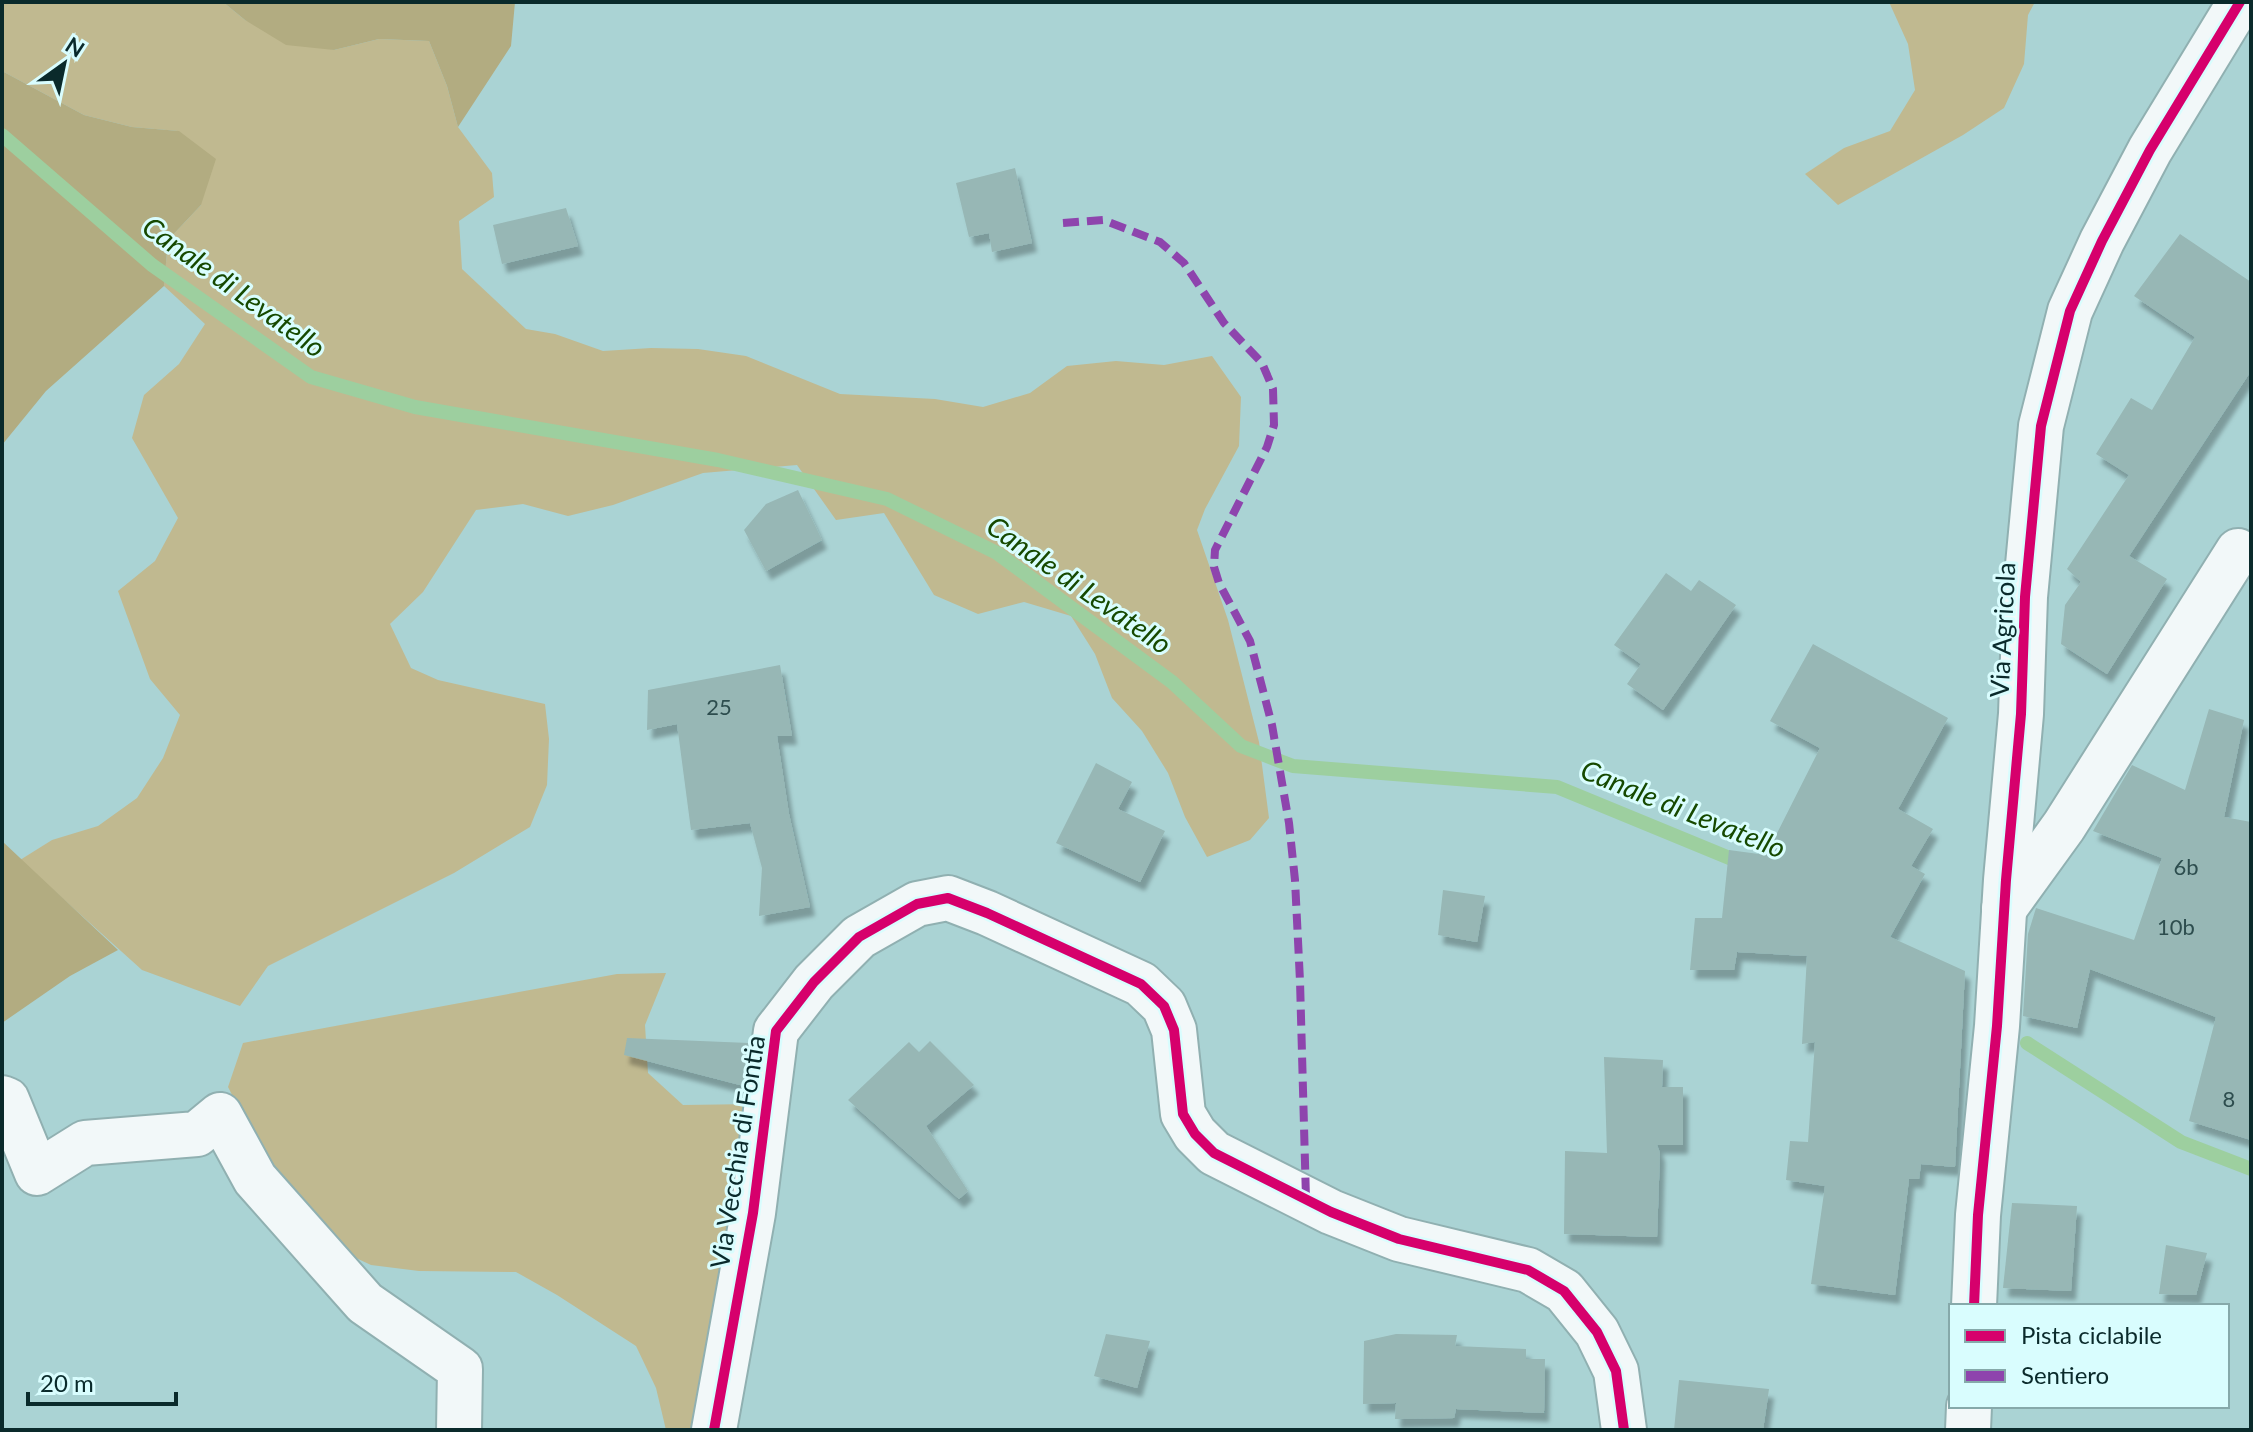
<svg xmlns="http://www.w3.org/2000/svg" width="2253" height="1432" font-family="Lato,sans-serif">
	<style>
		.green { fill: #c0b990 }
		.forest { fill: #b2ac81 }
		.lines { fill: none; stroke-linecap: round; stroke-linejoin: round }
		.stream { stroke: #9dcf9f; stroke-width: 14 }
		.building { fill: #97b7b5; filter: url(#shadow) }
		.minor-casing { stroke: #90b0b1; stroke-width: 48 }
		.minor { stroke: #f2f8f9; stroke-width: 44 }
		.quiet { stroke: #8e44ad; stroke-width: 8; stroke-dasharray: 16 8; stroke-linecap: butt }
		.cycleway-casing { stroke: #d9fdfe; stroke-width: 15 }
		.cycleway { stroke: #d6006c; stroke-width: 10 }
		.labels { text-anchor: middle; stroke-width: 6; stroke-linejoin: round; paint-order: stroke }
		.number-label { font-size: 22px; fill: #2d4d4e }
		.street-label { font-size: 26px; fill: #0a2a2b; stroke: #d9fdfe }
		.water-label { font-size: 28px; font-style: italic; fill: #164900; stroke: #d9fdfe }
	</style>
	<defs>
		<filter id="shadow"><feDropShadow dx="5" dy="9" stdDeviation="2" flood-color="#0004"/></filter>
	</defs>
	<rect width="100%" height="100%" fill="#aad3d4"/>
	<g class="green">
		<path d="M2 2H223L245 20 334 50 379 39 429 41 447 86 458 127 492 173 494 197 459 221 462 269 526 329 555 334 603 351 651 348 698 349 746 356 840 394 935 399 983 407 1030 393 1067 366 1116 361 1164 365 1212 356 1241 397 1239 446 1205 509 1197 530 1228 620 1259 742 1269 818 1250 840 1207 857 1185 817 1168 773 1142 731 1112 698 1095 654 1071 616 1024 602 978 614 934 595 884 513 836 520 797 465 703 473 613 505 568 516 523 504 476 510 423 592 390 624 411 668 438 680 545 704 549 739 547 785 530 827 454 873 268 966 240 1006 142 970 20 860 52 840 98 826 137 798 163 758 180 715 150 679 118 591 155 561 178 518 132 438 144 395 179 364 205 324 164 286 168 240 201 205 178 131 132 127 84 115 2 71Z"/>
		<path d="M1889 2H2035L2028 15 2024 64 2004 108 1963 135 1838 205 1805 174 1844 148 1890 131 1915 90 1908 44Z"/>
		<path d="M666 973 645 1025 648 1073 683 1105 754 1104 695 1430H666L656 1388 636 1346 557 1295 516 1272 419 1271 371 1265 328 1245 298 1210 276 1168 249 1128 228 1087 243 1043 617 974Z"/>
	</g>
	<g class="forest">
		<path d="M223 2H515L511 46 458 127 447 86 429 41 379 39 334 50 286 45 245 20Z"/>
		<path d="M2 71 84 115 132 127 179 131 216 159 201 205 168 240 164 286 46 391 2 445Z"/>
		<path d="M2 841 118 950 70 976 2 1023Z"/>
	</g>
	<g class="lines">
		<g class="stream">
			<path d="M2 135 152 265 311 377 415 407 718 460 887 499 997 553 1172 682 1241 746 1293 766 1557 787 1744 864"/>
			<path d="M2027 1043 2181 1142 2251 1169"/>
		</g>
	</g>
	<g class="building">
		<path d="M1015 168 1032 243 992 252 989 233 969 237 956 183Z"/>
		<path d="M566 208 578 246 502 264 493 225Z"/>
		<path d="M2180 234 2251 282V371L2129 556 2167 579 2107 674 2061 644 2065 605 2081 582 2067 569 2129 475 2096 454 2131 398 2152 410 2195 337 2134 296Z"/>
		<path d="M798 490 822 540 766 571 744 530 766 504Z"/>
		<path d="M1666 573 1691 591 1699 580 1736 605 1663 710 1627 684 1641 664 1614 645Z"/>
		<path d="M1813 644 1948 718 1898 809 1933 829 1911 866 1925 874 1890 937 1965 971 1955 1167 1921 1164 1919 1179H1909L1895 1295 1811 1284 1825 1186 1786 1180 1790 1141 1808 1142 1815 1042 1802 1044 1807 956 1737 952 1734 970H1690L1695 918H1722L1729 850 1766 855 1820 748 1770 721Z"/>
		<path d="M780 665 792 736H777L789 814 810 907 759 916 762 868 750 823 691 830 677 724 647 730 648 690Z"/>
		<path d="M2209 709 2244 720 2224 817 2251 822V1140L2189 1121 2216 1017 2090 969 2077 1028 2023 1016 2028 934 2036 908 2134 940 2162 858 2093 831 2132 765 2185 790Z"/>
		<path d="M1096 763 1132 782 1118 809 1165 831 1140 882 1056 843Z"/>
		<path d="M1443 890 1485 896 1477 942 1438 935Z"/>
		<path d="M627 1038 749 1043 744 1086 624 1055Z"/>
		<path d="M930 1041 974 1085 926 1126 968 1191 959 1199 848 1100 909 1042 919 1052Z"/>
		<path d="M1604 1057 1663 1060 1662 1087H1683V1145H1657L1660 1153 1657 1237 1564 1234 1565 1151 1607 1153Z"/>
		<path d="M2012 1203 2077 1206 2071 1291 2003 1288Z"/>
		<path d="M2166 1245 2207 1253 2196 1295 2159 1294Z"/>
		<path d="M1106 1334 1150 1341 1137 1388 1094 1376Z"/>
		<path d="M1396 1334 1457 1335 1455 1346 1526 1349V1359H1545L1544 1413 1456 1409 1454 1418 1395 1419 1396 1403 1363 1404 1364 1341Z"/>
		<path d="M1679 1380 1769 1389 1763 1430H1674Z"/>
	</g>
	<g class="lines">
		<g class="minor-casing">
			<g id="minor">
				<path d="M2004 909 2064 826 2238 551"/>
				<path d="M2 1098 7 1100 37 1173 85 1143 197 1134 220 1115 255 1179 365 1303 460 1369 459 1430"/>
				<path d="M1974 1306 1978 1215 1997 1026 2006 880 2021 714 2025 597 2041 426 2070 311 2102 241 2150 150 2240 2"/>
				<path d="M714 1430 753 1213 776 1031 814 982 859 937 917 904 948 898 987 913 1141 984 1164 1006 1174 1030 1183 1114 1195 1134 1214 1153 1331 1212 1399 1239 1528 1270 1564 1291 1597 1332 1616 1371 1624 1430"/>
				<path d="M1968 1430 1969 1406"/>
			</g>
		</g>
		<use href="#minor" class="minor"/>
		<path class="quiet" d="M1063 223 1103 220 1160 242 1184 263 1224 323 1262 363 1273 389 1274 425 1267 447 1215 550 1214 567 1219 583 1250 641 1272 725 1289 823 1295 880 1300 981 1306 1199"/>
		<g class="cycleway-casing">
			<g id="cycleway">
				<path d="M1974 1306 1978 1215 1997 1026 2006 880 2021 714 2025 597 2041 426 2070 311 2102 241 2150 150 2240 2"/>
				<path d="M714 1430 753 1213 776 1031 814 982 859 937 917 904 948 898 987 913 1141 984 1164 1006 1174 1030 1183 1114 1195 1134 1214 1153 1331 1212 1399 1239 1528 1270 1564 1291 1597 1332 1616 1371 1624 1430"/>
			</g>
		</g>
		<use href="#cycleway" class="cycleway"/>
	</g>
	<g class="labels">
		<g class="number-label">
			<text x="719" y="715">25</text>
			<text x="2186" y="875">6b</text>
			<text x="2176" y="935">10b</text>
			<text x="2229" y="1107">8</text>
		</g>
		<g class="street-label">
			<text transform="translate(2003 630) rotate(-87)" y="9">Via Agricola</text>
			<text transform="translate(738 1152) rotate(-81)" y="9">Via Vecchia di Fontia</text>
		</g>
		<g class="water-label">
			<text transform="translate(234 287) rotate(36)" y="10">Canale di Levatello</text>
			<text transform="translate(1079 585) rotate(35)" y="10">Canale di Levatello</text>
			<text transform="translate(1683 809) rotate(22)" y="10">Canale di Levatello</text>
		</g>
	</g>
	<rect width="2253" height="1432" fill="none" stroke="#0a2a2b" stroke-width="8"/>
	<rect x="1949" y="1304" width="280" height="104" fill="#d9fdfe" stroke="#86a9aa" stroke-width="2"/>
	<rect x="1965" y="1330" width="40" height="12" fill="#d6006c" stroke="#86a9aa" stroke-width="2"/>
	<text x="2021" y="1344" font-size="24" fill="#0a2a2b">Pista ciclabile</text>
	<rect x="1965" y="1370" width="40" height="12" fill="#8e44ad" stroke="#86a9aa" stroke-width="2"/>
	<text x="2021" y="1384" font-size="24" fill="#0a2a2b">Sentiero</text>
	<g transform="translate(64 64) rotate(33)" stroke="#d9fdfe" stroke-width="6" paint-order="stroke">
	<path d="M0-6L14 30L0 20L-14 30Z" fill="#0a2a2b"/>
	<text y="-12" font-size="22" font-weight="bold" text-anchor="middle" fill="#0a2a2b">N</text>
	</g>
	<path d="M28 1392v12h148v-12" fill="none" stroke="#0a2a2b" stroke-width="4"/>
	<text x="40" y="1392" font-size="24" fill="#0a2a2b" stroke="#d9fdfe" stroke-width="6" paint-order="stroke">20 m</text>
</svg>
